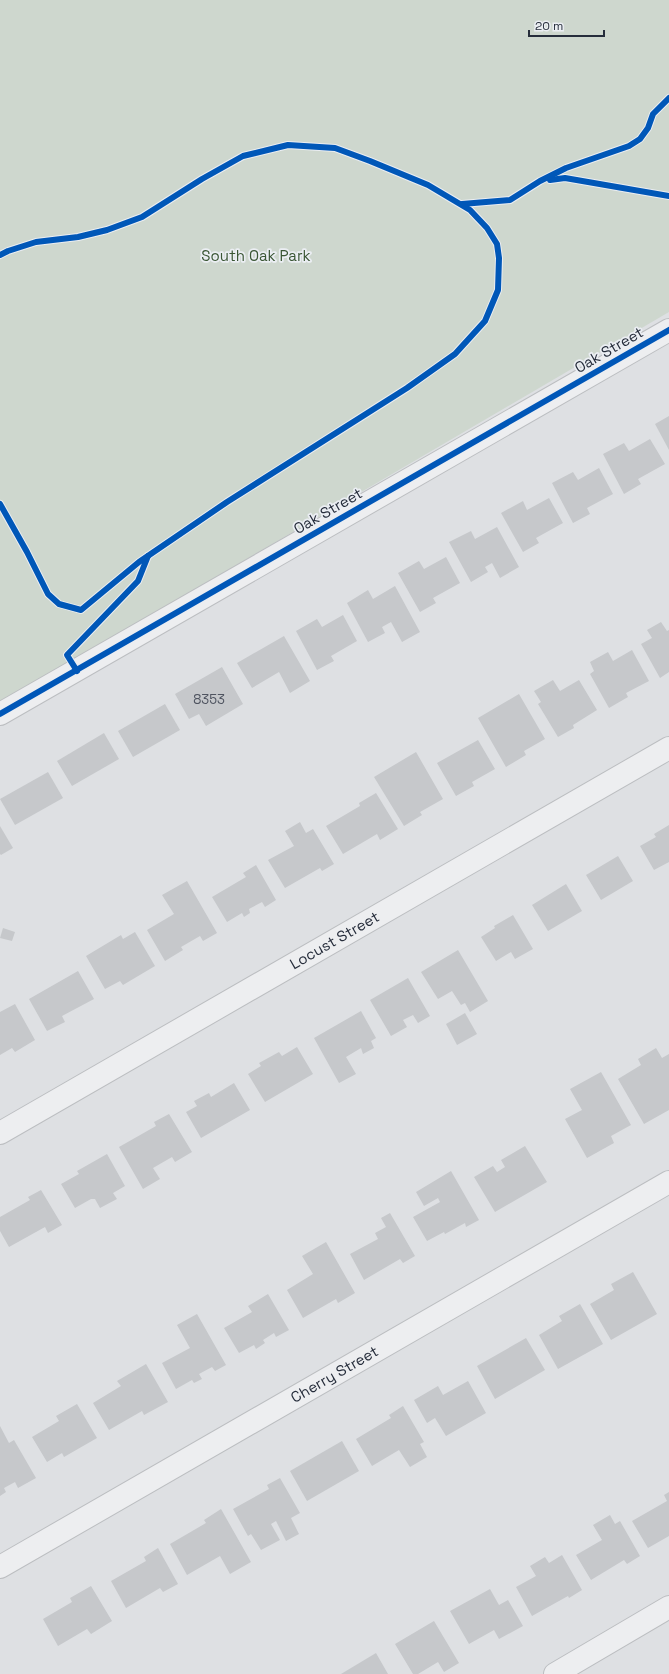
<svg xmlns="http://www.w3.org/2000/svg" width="669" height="1674" font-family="'Space Grotesk',sans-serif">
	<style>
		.green { fill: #ced7ce }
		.building { fill: #c6c8cb }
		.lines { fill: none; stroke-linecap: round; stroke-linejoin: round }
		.minor-casing { stroke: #bcbec1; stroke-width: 24 }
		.minor { stroke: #edeef0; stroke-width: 22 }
		.cycleway-casing { stroke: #ebeef3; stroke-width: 8 }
		.cycleway { stroke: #0057b8; stroke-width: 6 }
		.labels { text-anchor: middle; stroke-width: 3.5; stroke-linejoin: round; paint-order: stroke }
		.number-label { font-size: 13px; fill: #4f5460 }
		.park-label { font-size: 15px; fill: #3a5634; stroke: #ebeef3 }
		.street-label { font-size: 15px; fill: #262d3b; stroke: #ebeef3 }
	</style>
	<rect width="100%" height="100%" fill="#dee0e3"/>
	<path class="green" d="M0 0H669V312L35 683 0 701Z"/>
	<g class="building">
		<path d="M669 416V450L655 424Z"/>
		<path d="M650 439 665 464 638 479 641 484 624 494 603 454 624 443 629 451Z"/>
		<path d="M599 468 613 494 587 508 590 514 573 523 552 483 573 472 578 480Z"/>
		<path d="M549 498 563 523 536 538 539 543 523 552 501 513 523 501 527 510Z"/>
		<path d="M497 527 519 567 500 578 492 563 485 567 488 572 471 582 449 542 471 531 475 539Z"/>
		<path d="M446 557 460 583 433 598 436 603 420 612 398 573 419 561 424 569Z"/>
		<path d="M395 586 420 632 402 642 391 622 382 627 385 633 368 642 347 603 368 590 373 599Z"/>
		<path d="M343 615 357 641 331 656 334 661 317 670 296 631 317 619 322 627Z"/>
		<path d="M661 622 667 631 669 630V672L660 678 641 644 652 638 647 630Z"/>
		<path d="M284 636 310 681 290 693 279 672 252 688 237 663Z"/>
		<path d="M632 650 649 681 626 693 628 697 609 708 590 674 594 671 590 662 608 652 613 661Z"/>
		<path d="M222 667 243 704 206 726 199 714 189 719 175 694Z"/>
		<path d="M553 680 560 691 579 680 597 710 573 725 574 728 558 737 538 704 541 702 534 691Z"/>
		<path d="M519 694 545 739 524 751 526 755 506 767 478 718Z"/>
		<path d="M165 704 180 730 133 757 118 731Z"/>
		<path d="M104 733 119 759 72 786 57 761Z"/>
		<path d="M478 740 495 769 472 782 474 786 456 796 437 763Z"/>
		<path d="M416 752 443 799 420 812 422 815 404 826 374 777Z"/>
		<path d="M48 772 63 798 15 825 0 799Z"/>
		<path d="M376 793 398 829 380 840 377 834 343 854 326 826 360 806 359 803Z"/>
		<path d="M300 822 306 833 313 829 334 864 322 871 320 868 285 888 268 860 294 846 285 831Z"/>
		<path d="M669 825V862L654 870 640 846 656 837 654 834Z"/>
		<path d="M0 826 13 848 1 855 0 854Z"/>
		<path d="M618 856 633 881 601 900 586 875Z"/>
		<path d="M256 865 276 900 265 907 262 902 249 909 250 913 244 917 242 913 227 922 212 897 246 877 243 873Z"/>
		<path d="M187 881 217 933 203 941 200 936 181 947 183 950 165 961 147 930 174 914 162 895Z"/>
		<path d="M566 884 582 911 548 931 532 905Z"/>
		<path d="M513 915 533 949 515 959 511 952 496 961 481 937 495 928 494 926Z"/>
		<path d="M3 928 15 932 12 941 0 938Z"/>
		<path d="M135 932 155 966 123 985 120 981 105 989 86 956 121 935 123 939Z"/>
		<path d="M458 950 488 1001 470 1012 465 1003 461 1005 452 991 438 999 421 972Z"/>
		<path d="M78 971 94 999 62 1016 65 1022 47 1031 29 999Z"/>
		<path d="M408 978 430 1016 418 1023 413 1015 403 1020 407 1027 391 1036 370 1000Z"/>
		<path d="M15 1004 35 1040 15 1052 12 1048 0 1055V1012Z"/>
		<path d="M361 1011 376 1038 371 1041 374 1048 363 1054 361 1048 346 1057 356 1074 339 1083 314 1038Z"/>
		<path d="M465 1013 477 1034 457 1045 446 1024Z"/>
		<path d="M297 1047 313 1074 265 1102 248 1074 261 1066 259 1063 279 1052 282 1056Z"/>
		<path d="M656 1048 662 1058 669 1054V1110L644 1124 618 1079 641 1065 638 1059Z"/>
		<path d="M601 1072 631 1125 611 1136 614 1143 587 1158 565 1119 582 1110 570 1089Z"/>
		<path d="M234 1083 250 1110 201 1138 186 1112 197 1106 194 1101 209 1093 211 1097Z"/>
		<path d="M169 1114 192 1152 175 1162 172 1157 153 1168 160 1179 143 1189 119 1147 156 1126 154 1122Z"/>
		<path d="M525 1146 547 1182 495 1212 474 1177 493 1166 497 1172 505 1167 501 1160Z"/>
		<path d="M107 1154 125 1186 113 1193 117 1199 100 1208 95 1199H91L75 1208 61 1184 79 1174 77 1171Z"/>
		<path d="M451 1171 479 1220 466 1227 465 1223 445 1234 444 1232 427 1241 413 1217 440 1202 438 1198 424 1206 416 1192Z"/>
		<path d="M41 1190 62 1225 48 1233 45 1227 9 1247 0 1231V1217L30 1200 28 1197Z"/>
		<path d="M390 1213 415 1256 403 1263 400 1259 364 1280 350 1254 378 1239 375 1233 386 1227 381 1218Z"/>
		<path d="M326 1242 355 1293 338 1303 336 1299 303 1318 287 1290 313 1274 302 1256Z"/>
		<path d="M633 1272 657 1314 611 1340 590 1304 614 1290 611 1284Z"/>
		<path d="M268 1294 289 1330 276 1337 274 1333 263 1340 265 1343 256 1349 254 1345 239 1353 224 1328 252 1312 248 1306Z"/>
		<path d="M580 1304 603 1344 558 1369 539 1335 562 1321 559 1316Z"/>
		<path d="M197 1314 226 1365 215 1371 212 1367 199 1374 202 1379 194 1383 192 1380 176 1389 162 1363 190 1348 177 1325Z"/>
		<path d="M526 1338 545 1370 495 1399 477 1366Z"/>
		<path d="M146 1364 168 1402 144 1415 142 1411 109 1430 93 1403 121 1386 117 1381Z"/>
		<path d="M468 1381 486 1413 446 1436 435 1418 427 1423 414 1400 438 1386 443 1395Z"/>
		<path d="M77 1404 97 1438 64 1457 62 1453 47 1462 32 1437 59 1421 56 1416Z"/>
		<path d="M403 1406 424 1442 420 1444 427 1457 410 1467 399 1450 372 1466 356 1439 391 1418 389 1415Z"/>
		<path d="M0 1426 9 1443 14 1440 36 1478 18 1488 15 1482 4 1488 6 1492 0 1496Z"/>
		<path d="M342 1441 359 1471 307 1501 290 1471Z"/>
		<path d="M280 1478 300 1513 291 1518 299 1534 286 1541 276 1521 271 1524 280 1540 261 1550 251 1534 248 1536 233 1509 269 1489 267 1485Z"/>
		<path d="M669 1492V1536L648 1548 632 1521 667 1501 664 1495Z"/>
		<path d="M221 1509 251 1562 230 1574 220 1556 187 1575 170 1544 206 1523 204 1520Z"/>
		<path d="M610 1515 615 1524 620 1521 640 1556 627 1564 624 1560 591 1580 576 1555 602 1540 593 1525Z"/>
		<path d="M158 1548 178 1584 163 1592 160 1588 126 1608 111 1581 146 1561 144 1557Z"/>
		<path d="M562 1555 582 1590 569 1598 568 1596 532 1616 516 1587 536 1576 530 1566 545 1557 549 1563Z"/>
		<path d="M91 1586 112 1621 91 1634 87 1629 58 1646 43 1619 72 1602 70 1598Z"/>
		<path d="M490 1589 499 1605 508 1600 523 1626 499 1639 494 1630 469 1644 450 1611Z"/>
		<path d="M434 1621 459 1663 444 1672 438 1662 418 1674H413L395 1644Z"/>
		<path d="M376 1653 388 1674H341Z"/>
	</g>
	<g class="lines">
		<g class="minor-casing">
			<g id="minor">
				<path d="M0 714 669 330"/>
				<path id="s1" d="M0 1133 669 748"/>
				<path id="s2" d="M0 1567 669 1182"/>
				<path d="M555 1674 669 1607"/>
			</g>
		</g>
		<use href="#minor" class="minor"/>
		<g class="cycleway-casing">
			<g id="cycleway">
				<path d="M550 180 565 178 669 196"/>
				<path d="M462 204 510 200 540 181 566 168 629 146 640 139 648 128 653 114 669 98"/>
				<path d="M0 255 8 251 36 242 78 237 107 230 142 217 202 179 243 156 288 145 335 148 370 161 428 185 470 210 487 228 497 244 499 258 498 290 485 321 455 354 407 388 227 502 139 562 81 610 59 604 48 594 27 552 0 504"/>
				<path d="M77 671 67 655 138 581 148 556"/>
				<path d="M0 714 669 330"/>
			</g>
		</g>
		<use href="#cycleway" class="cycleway"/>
	</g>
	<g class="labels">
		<g class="number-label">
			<text x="209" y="704">8353</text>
		</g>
		<g class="park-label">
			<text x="256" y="261">South Oak Park</text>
		</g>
		<g class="street-label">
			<text transform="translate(609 350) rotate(-30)" y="5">Oak Street</text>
			<text transform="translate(328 511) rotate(-30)" y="5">Oak Street</text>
			<text dy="5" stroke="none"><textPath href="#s1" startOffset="386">Locust Street</textPath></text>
			<text dy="5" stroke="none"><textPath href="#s2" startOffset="386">Cherry Street</textPath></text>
		</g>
	</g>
	<path d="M529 30v6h75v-6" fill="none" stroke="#262d3b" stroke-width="2"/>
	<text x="535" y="30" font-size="12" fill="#262d3b" stroke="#ebeef3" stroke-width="3" paint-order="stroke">20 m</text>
</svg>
